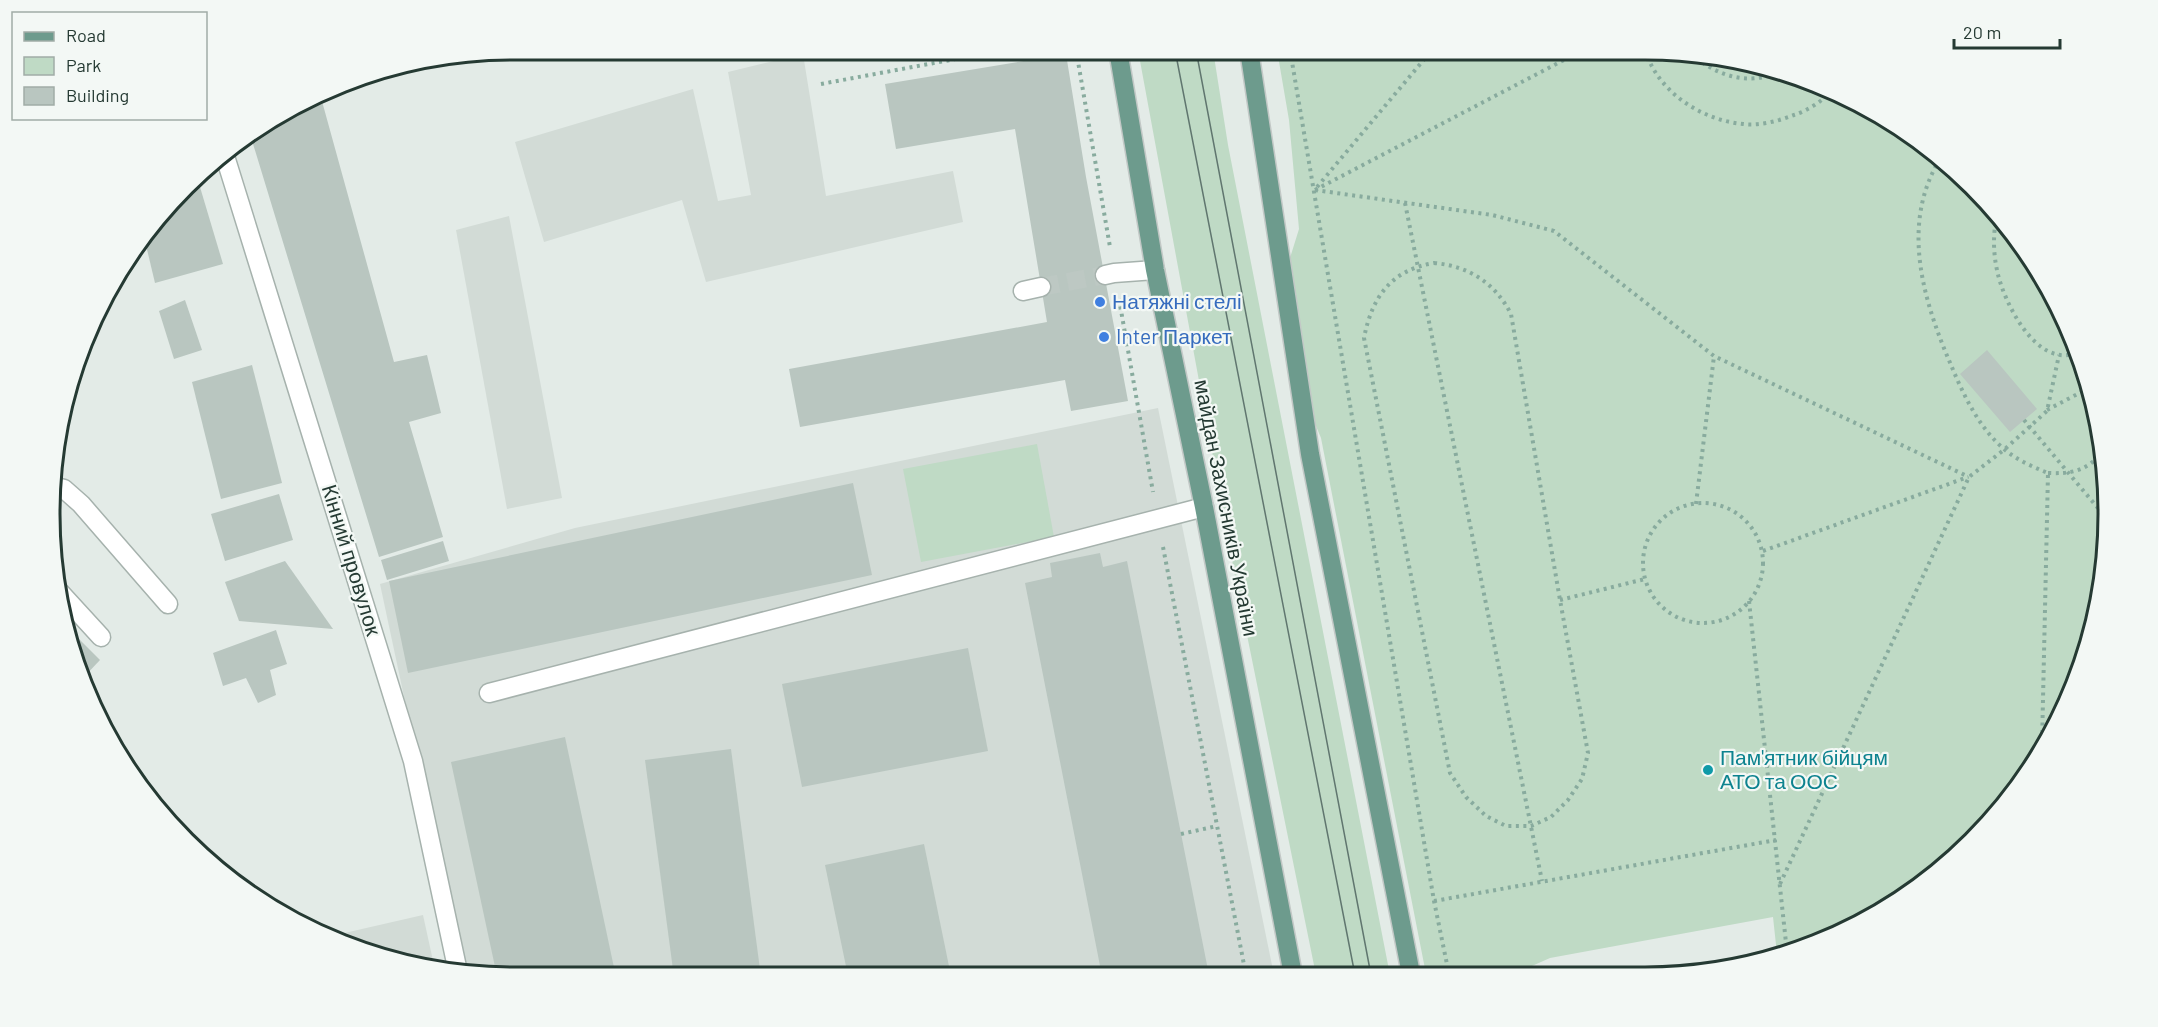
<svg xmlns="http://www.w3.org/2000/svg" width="2158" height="1027" font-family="Barlow,sans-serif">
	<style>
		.built { fill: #d2dbd6 }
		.green { fill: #bfdac5 }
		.building { fill: #b9c6c0 }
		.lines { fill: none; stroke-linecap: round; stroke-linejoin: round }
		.minor-tunnel { stroke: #bdc8c3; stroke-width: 18; stroke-dasharray: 18 9; stroke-linecap: butt }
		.minor-casing { stroke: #a6b2ad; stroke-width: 21 }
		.major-casing { stroke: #c2c8c6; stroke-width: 21 }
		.path { stroke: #88ab9e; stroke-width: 4; stroke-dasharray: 3 4.5; stroke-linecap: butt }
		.minor { stroke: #fff; stroke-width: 18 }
		.major { stroke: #6d9b8d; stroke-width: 18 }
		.tram { stroke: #60766f; stroke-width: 1.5 }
		.shop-dot { fill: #3f7fe0; stroke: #f3f8f5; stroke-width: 2 }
		.culture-dot { fill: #0f9aa8; stroke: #f3f8f5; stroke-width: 2 }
		.labels { text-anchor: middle; stroke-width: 4.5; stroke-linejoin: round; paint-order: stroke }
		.shop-label { font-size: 21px; fill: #366cbe; stroke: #f3f8f5; text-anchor: start }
		.street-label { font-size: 21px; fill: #253a33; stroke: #f3f8f5 }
		.culture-label { font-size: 21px; fill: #0d838f; stroke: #f3f8f5; text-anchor: start }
		.rim { fill: none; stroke: #253a33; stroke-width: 3 }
	</style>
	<rect width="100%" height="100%" fill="#e3ebe7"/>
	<g class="built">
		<path d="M803 54 826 196 953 171 963 222 706 282 682 200 544 242 515 142 693 89 718 201 751 195 728 72Z"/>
		<path d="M509 216 562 498 507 509 456 230Z"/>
		<path d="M1158 408 1274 975 513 977 463 973 380 584 575 528Z"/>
		<path d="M423 915 435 970 423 969 336 942 327 937Z"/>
	</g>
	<g class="green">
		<path d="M1138 50H1213L1228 145 1390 975H1316L1235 576Z"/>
		<path d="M1277 50H1645L1735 58 1822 85 1902 128 1972 185 2030 255 2073 336 2100 423 2108 513 2100 604 2073 691 2013 796 1927 881 1822 942 1777 954 1773 917 1550 958 1514 974H1426L1321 438 1299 385 1290 258 1299 229 1289 120Z"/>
		<path d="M1037 444 1054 537 921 562 903 469Z"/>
	</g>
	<g class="building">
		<path d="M1066 54 1086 177 1128 401 1071 411 1065 380 800 427 789 369 1047 322 1015 129 896 149 885 84Z"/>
		<path d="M320 94 394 362 427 355 441 413 409 422 443 537 379 557 250 134 281 112Z"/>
		<path d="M197 177 223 264 155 283 145 241Z"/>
		<path d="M185 300 202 350 174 359 159 311Z"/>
		<path d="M1987 350 2037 409 2010 432 1960 374Z"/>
		<path d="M252 365 282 483 221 499 192 382Z"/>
		<path d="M853 483 872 575 408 673 389 581Z"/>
		<path d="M279 494 293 540 225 561 211 514Z"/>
		<path d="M443 541 449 561 387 580 381 560Z"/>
		<path d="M1100 553 1103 567 1127 561 1209 975 1102 976 1025 583 1052 577 1050 563Z"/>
		<path d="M285 561 333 629 239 621 225 582Z"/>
		<path d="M65 625 100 660 82 679 74 663Z"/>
		<path d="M276 630 287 664 270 670 276 695 258 703 246 678 223 686 213 653Z"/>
		<path d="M968 648 988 751 802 787 782 684Z"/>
		<path d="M565 737 616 977 497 976 451 762Z"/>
		<path d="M731 749 761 977H674L645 760Z"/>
		<path d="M924 844 951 976H848L825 865Z"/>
	</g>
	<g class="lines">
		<path class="minor-tunnel" d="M1041 287 1105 275"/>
		<g class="minor-casing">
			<g id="minor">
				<path d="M224 153 413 761 458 972"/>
				<path d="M1105 275 1114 273 1155 270"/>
				<path d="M1023 291 1041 287"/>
				<path d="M56 487 64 489 81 504 168 604"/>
				<path d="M57 589 101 637"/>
				<path d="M489 693 1204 507"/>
			</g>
		</g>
		<g class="major-casing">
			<g id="major">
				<path d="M1118 50 1155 270 1204 507 1293 975"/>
				<path d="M1249 50 1310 454 1411 974"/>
			</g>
		</g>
		<g class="path">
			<path d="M1076 50 1110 247"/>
			<path d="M1290 50 1434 901 1449 974"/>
			<path d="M1645 50C1658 92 1701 120 1743 124 1760 126 1778 121 1794 115 1807 111 1823 101 1832 90"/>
			<path d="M1690 54C1719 76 1745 86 1781 72"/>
			<path d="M821 84 1004 50"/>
			<path d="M1940 159C1900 224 1923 300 1951 365 1963 394 1979 428 2004 449 2017 460 2033 467 2048 473L2042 745"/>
			<path d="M1317 187 1432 50"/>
			<path d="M1315 190 1492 215 1554 231 1714 356 1969 477"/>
			<path d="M1315 190 1583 50"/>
			<path d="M1405 203 1542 881"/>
			<path d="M1997 215C1993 234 1993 251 1997 270 2003 301 2037 371 2078 352"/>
			<path d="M1434 263C1469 266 1495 283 1511 314L1560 600 1588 753 1582 779 1568 800 1551 817 1531 826H1506L1486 816 1466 797 1450 773 1364 338C1372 297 1391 270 1434 263Z"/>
			<path d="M1119 299 1153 492"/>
			<path d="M2047 410 2089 388"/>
			<path d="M2024 420 2108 520"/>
			<path d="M2048 473C2071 474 2086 471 2102 453"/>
			<circle cx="1703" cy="563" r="60"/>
			<path d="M1696 504 1714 356"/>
			<path d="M1163 547 1246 975"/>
			<path d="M1763 551 1968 477"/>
			<path d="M1560 600 1645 579"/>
			<path d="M1749 601 1787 952"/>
			<path d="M1181 834 1217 826"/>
			<path d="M1780 884 1969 477 2005 449 2047 411 2059 355"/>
			<path d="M1434 901 1776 840"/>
		</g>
		<use href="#minor" class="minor"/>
		<use href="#major" class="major"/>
		<g class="tram">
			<path d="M1175 50 1355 975"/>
			<path d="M1196 50 1371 975"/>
		</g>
	</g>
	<g class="shop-dot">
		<circle cx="1100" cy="302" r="6"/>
		<circle cx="1104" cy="337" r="6"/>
	</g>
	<circle class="culture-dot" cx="1708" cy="770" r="6"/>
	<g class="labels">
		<g class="shop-label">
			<text x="1112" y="309">Натяжні стелі</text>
			<text x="1116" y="344">Inter Паркет</text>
		</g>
		<g class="street-label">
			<text transform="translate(1226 508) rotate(79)" y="7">майдан Захисників України</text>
			<text transform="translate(351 560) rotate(73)" y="7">Кінний провулок</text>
		</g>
		<g class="culture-label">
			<text x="1720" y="765">Пам'ятник бійцям<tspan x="1720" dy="24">АТО та ООС</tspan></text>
		</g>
	</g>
	<path d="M0 0H2158V1027H0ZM513 60H1645A453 453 0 0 1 2098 513V514A453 453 0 0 1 1645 967H513A453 453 0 0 1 60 514V513A453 453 0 0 1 513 60Z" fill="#f3f8f5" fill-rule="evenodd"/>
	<path class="rim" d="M513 60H1645A453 453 0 0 1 2098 513V514A453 453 0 0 1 1645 967H513A453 453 0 0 1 60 514V513A453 453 0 0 1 513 60Z"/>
	<rect x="12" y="12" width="195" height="108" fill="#f3f8f5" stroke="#a1aca7" stroke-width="1.5"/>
	<rect x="24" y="32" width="30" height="9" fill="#6d9b8d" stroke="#a1aca7" stroke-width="1.5"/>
	<text x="66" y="42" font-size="18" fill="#253a33">Road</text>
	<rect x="24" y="57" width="30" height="18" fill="#bfdac5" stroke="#a1aca7" stroke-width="1.5"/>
	<text x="66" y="72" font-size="18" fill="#253a33">Park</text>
	<rect x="24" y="87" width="30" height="18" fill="#b9c6c0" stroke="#a1aca7" stroke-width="1.5"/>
	<text x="66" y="102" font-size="18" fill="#253a33">Building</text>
	<path d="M1954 39v9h106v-9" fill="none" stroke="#253a33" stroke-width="3"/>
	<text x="1963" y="39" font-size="18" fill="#253a33" stroke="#f3f8f5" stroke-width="4.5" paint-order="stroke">20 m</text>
</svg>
